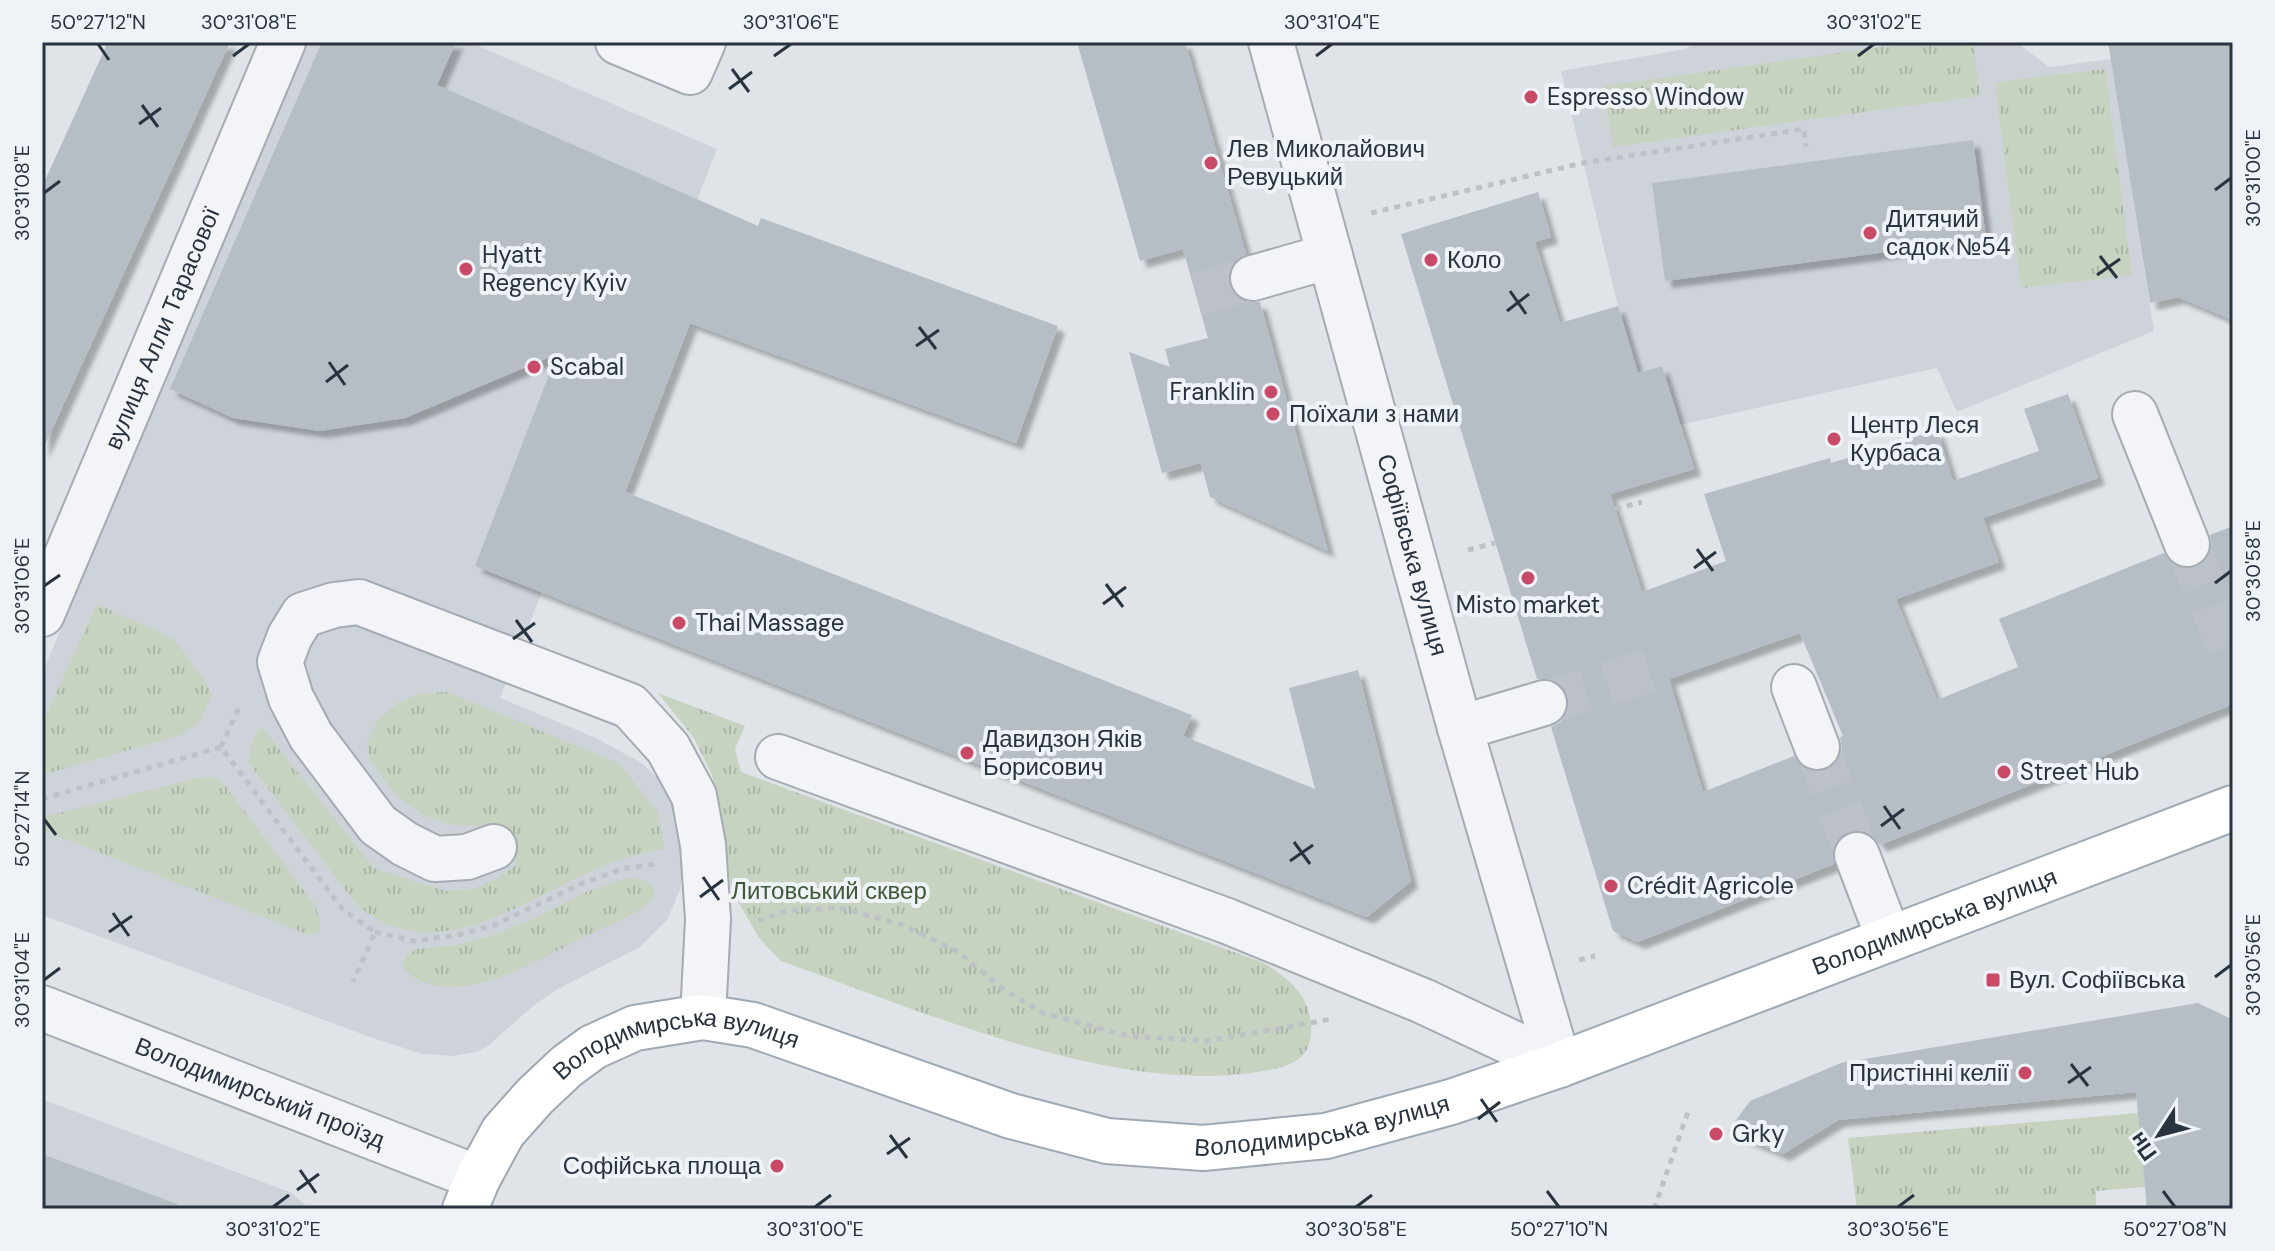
<svg xmlns="http://www.w3.org/2000/svg" width="2275" height="1251" font-family="'DM Sans',sans-serif">
	<style>
		.built { fill: #ced3da }
		.grass { fill: url(#grass-tufts) }
		.building { fill: #b7bdc5; fill-rule: evenodd; filter: url(#shadow) }
		.lines { fill: none; stroke-linecap: round; stroke-linejoin: round }
		.minor-tunnel { stroke: #bbc1c6; stroke-width: 44; stroke-dasharray: 44 22; stroke-linecap: butt }
		.minor-casing { stroke: #a5abb2; stroke-width: 48 }
		.major-casing { stroke: #9fa9b3; stroke-width: 48 }
		.path { stroke: #bec2c7; stroke-width: 5; stroke-dasharray: 6 6; stroke-linecap: butt }
		.minor { stroke: #f2f4f7; stroke-width: 44 }
		.major { stroke: #fff; stroke-width: 44 }
		.ticks { fill: none; stroke: #29333f; stroke-width: 3 }
		.poi-dot { fill: #c84a67; stroke: #eff2f6; stroke-width: 3 }
		.labels { text-anchor: middle; stroke-width: 8; stroke-linejoin: round; paint-order: stroke }
		.poi-label { font-size: 24px; fill: #29333f; stroke: #eff2f6; text-anchor: start }
		.street-label { font-size: 24px; fill: #29333f; stroke: #eff2f6 }
		.park-label { font-size: 24px; fill: #405a37; stroke: #eff2f6 }
		.neatline { fill: none; stroke: #29333f; stroke-width: 3 }
		.ticks-label { font-size: 20px; text-anchor: middle; fill: #29333f }
	</style>
	<defs>
		<pattern id="grass-tufts" width="24" height="20" patternUnits="userSpaceOnUse" patternTransform="scale(2)"><rect width="24" height="20" fill="#c7d2c1"/><path d="M3 7l-1-3M5 7V3M7 7l1-3M15 17l-1-3M17 17v-4M19 17l1-3" fill="none" stroke="#abb5a7"/></pattern>
		<filter id="shadow"><feDropShadow dx="7" dy="7" stdDeviation="2" flood-color="#0004"/></filter>
	</defs>
	<rect width="100%" height="100%" fill="#e0e4e8"/>
	<g class="built">
		<path d="M307 42H469L717 149 500 698 594 737 640 762 659 779 672 797 684 856 680 890 667 920 640 947 556 990 533 1006 489 1045 476 1052 453 1056 422 1054 370 1037 42 915V674Z"/>
		<path d="M1698 42H2016L2049 67 2111 59 2154 331 1957 412 1937 368 1680 425 1662 366 1638 373 1618 306 1561 71 1685 49Z"/>
		<path d="M42 1099 292 1193 309 1209H42Z"/>
	</g>
	<g class="grass">
		<path d="M1917 42H1973L1980 96 1613 147 1604 86Z"/>
		<path d="M2105 69 2132 275 2021 288 1995 82Z"/>
		<path d="M97 604 174 639 208 685 211 696 199 723 181 735 42 775V724Z"/>
		<path d="M448 692 620 764 658 813 665 849C642 853 622 858 600 867 522 900 436 972 356 904L248 762 253 739 262 727 374 868 446 891 477 888 504 874 517 864 479 826 452 825 424 815 398 798 370 760 367 743 378 719 398 703 421 693Z"/>
		<path d="M658 693 745 726 735 749 741 772 1264 963C1284 976 1306 991 1310 1017 1317 1058 1293 1067 1257 1072 1113 1095 918 1010 781 961L759 938 731 889 725 839 712 775 694 738Z"/>
		<path d="M201 777H214L224 784 315 905 320 920V930L309 935 45 831 42 822 47 816Z"/>
		<path d="M627 878 644 880 654 887V896L644 908C624 919 603 928 583 938 535 961 450 1016 403 968L406 956 417 949 451 946 491 936 535 918 586 892Z"/>
		<path d="M2138 1113 2145 1187 2096 1191V1209H1857L1848 1138Z"/>
	</g>
	<g class="building">
		<path d="M108 42H230L42 451V187Z"/>
		<path d="M322 42H456L437 85 758 226 761 218 1058 326 1016 443 690 323 625 492 1192 715 1183 736 1315 789 1289 688 1358 670 1411 881 1367 917 475 566 557 354 405 418 320 431 233 418 170 389Z"/>
		<path d="M1077 42H1185L1246 254 1235 261 1229 273V284L1236 296 1248 302H1260L1328 551 1210 497 1201 463 1162 473 1129 352 1170 367 1165 349 1208 338 1183 249 1140 261Z"/>
		<path d="M2108 42H2233V320L2178 297 2150 303Z"/>
		<path d="M1973 140 1986 239 1665 281 1652 183Z"/>
		<path d="M1538 192 1551 237 1535 242 1560 323 1618 306 1638 373 1662 366 1694 469 1610 494 1642 592 1726 561 1704 494 1830 458 1831 463 1937 430 1953 481 2039 451 2024 409 2068 394 2098 478 1983 518 1999 562 1896 599 1937 700 2018 667 1999 619 2164 553 2172 564 2183 569 2196 567 2207 559 2212 547 2210 535 2233 526V704L1880 845 1872 835 1862 831 1847 832 1837 840 1833 850 1834 864 1638 942 1613 931 1551 727 1562 721 1568 710V695L1561 684 1551 679H1537L1401 234ZM1800 633 1843 736 1840 737 1842 750 1837 762 1827 770 1814 772 1802 767 1794 756 1703 792 1669 679Z"/>
		<path d="M2198 1003 2233 1020V1209H2147L2136 1092 1838 1120 1783 1154 1728 1131 1750 1101 1841 1063Z"/>
		<path d="M42 1154 177 1204 176 1209H42Z"/>
	</g>
	<g class="lines">
		<g class="minor-tunnel">
			<path d="M1196 294 1253 278"/>
			<path d="M2187 544 2233 658"/>
			<path d="M1544 703 1665 666"/>
			<path d="M1817 747 1857 855"/>
		</g>
		<g class="minor-casing">
			<g id="minor">
				<path d="M618 42 690 72 703 42"/>
				<path id="s1" d="M1271 42 1460 728 1559 1065"/>
				<path d="M1253 278 1330 256"/>
				<path d="M2135 414 2187 544"/>
				<path id="s2" d="M42 614 283 42"/>
				<path d="M1794 687 1817 747"/>
				<path d="M1460 728 1544 703"/>
				<path d="M778 757 1227 921 1423 1001 1559 1065"/>
				<path d="M494 847 467 857 435 859 405 844 378 825 311 736 291 698 280 662 290 636 303 615 334 605 359 602 630 706 668 748 694 796 703 845 708 919 703 1017"/>
				<path d="M1857 855 1889 939"/>
				<path id="s3" d="M42 1008 478 1178"/>
			</g>
		</g>
		<g class="major-casing">
			<g id="major">
				<path id="s4" d="M465 1209 478 1178 503 1132 535 1096 567 1066 593 1047 635 1028 703 1017 753 1025 1011 1116 1107 1141 1203 1148 1326 1136 1451 1102 1559 1065 2233 808"/>
			</g>
		</g>
		<g class="path">
			<path d="M1371 213 1583 163 1804 129 1806 147"/>
			<path d="M1615 509 1642 502"/>
			<path d="M1468 550 1495 543"/>
			<path d="M221 747 240 705"/>
			<path d="M42 799 221 747 343 910 375 932 353 982"/>
			<path d="M758 921 789 910 840 908 903 925 958 952 1002 988 1043 1013 1128 1036 1207 1041 1332 1019"/>
			<path d="M375 932 414 941 458 935 494 925 581 884 622 869 654 864"/>
			<path d="M1579 960 1595 956"/>
			<path d="M1654 1209 1688 1112"/>
		</g>
		<use href="#minor" class="minor"/>
		<use href="#major" class="major"/>
	</g>
	<path class="ticks" d="M98 44 109 60M233 56 249 44M774 56 791 44M1316 56 1332 44M1858 56 1874 44M732 69 749 92M729 89 752 72M142 105 158 127M139 124 161 108M2215 190 2231 178M44 193 60 181M2100 256 2117 278M2097 275 2120 259M1510 291 1526 314M1507 311 1529 294M919 327 936 349M916 346 939 330M329 362 345 385M326 382 348 365M1697 549 1713 571M1694 568 1716 552M2215 583 2231 571M1106 584 1123 607M44 586 60 575M1103 604 1126 587M516 620 532 642M513 639 535 623M1884 806 1900 829M44 819 56 835M1881 826 1904 809M1294 842 1310 864M1290 861 1313 845M703 877 719 900M700 897 723 880M113 913 129 936M109 932 132 916M2215 977 2231 965M44 980 60 968M2071 1064 2088 1086M2068 1083 2091 1067M1481 1099 1497 1122M1478 1119 1500 1102M890 1135 907 1158M887 1154 910 1138M300 1170 316 1193M297 1190 319 1174M1547 1191 1559 1207M2163 1191 2175 1207M273 1207 289 1195M815 1207 831 1195M1356 1207 1372 1195M1898 1207 1914 1195"/>
	<g class="poi-dot">
		<circle cx="1531" cy="97" r="8"/>
		<circle cx="1211" cy="163" r="8"/>
		<circle cx="1870" cy="233" r="8"/>
		<circle cx="1431" cy="260" r="8"/>
		<circle cx="466" cy="269" r="8"/>
		<circle cx="534" cy="367" r="8"/>
		<circle cx="1271" cy="392" r="8"/>
		<circle cx="1273" cy="414" r="8"/>
		<circle cx="1834" cy="439" r="8"/>
		<circle cx="1528" cy="578" r="8"/>
		<circle cx="679" cy="623" r="8"/>
		<circle cx="967" cy="753" r="8"/>
		<circle cx="2004" cy="772" r="8"/>
		<circle cx="1611" cy="886" r="8"/>
		<rect x="1985" y="972" width="16" height="16" rx="4"/>
		<circle cx="2025" cy="1073" r="8"/>
		<circle cx="1716" cy="1134" r="8"/>
		<circle cx="777" cy="1166" r="8"/>
	</g>
	<g class="labels">
		<g class="poi-label">
			<text x="1547" y="105">Espresso Window</text>
			<text x="1227" y="157">Лев Миколайович<tspan x="1227" dy="28">Ревуцький</tspan></text>
			<text x="1886" y="227">Дитячий<tspan x="1886" dy="28">садок №54</tspan></text>
			<text x="482" y="263">Hyatt<tspan x="482" dy="28">Regency Kyiv</tspan></text>
			<text x="1447" y="268">Коло</text>
			<text x="550" y="375">Scabal</text>
			<text x="1255" y="400" text-anchor="end">Franklin</text>
			<text x="1289" y="422">Поїхали з нами</text>
			<text x="1850" y="433">Центр Леся<tspan x="1850" dy="28">Курбаса</tspan></text>
			<text x="1528" y="613" text-anchor="middle">Misto market</text>
			<text x="695" y="631">Thai Massage</text>
			<text x="983" y="747">Давидзон Яків<tspan x="983" dy="28">Борисович</tspan></text>
			<text x="2020" y="780">Street Hub</text>
			<text x="1627" y="894">Crédit Agricole</text>
			<text x="2009" y="988">Вул. Софіївська</text>
			<text x="2009" y="1081" text-anchor="end">Пристінні келії</text>
			<text x="1732" y="1142">Grky</text>
			<text x="761" y="1174" text-anchor="end">Софійська площа</text>
		</g>
		<g class="street-label">
			<text dy="8" stroke="none"><textPath href="#s2" startOffset="310">вулиця Алли Тарасової</textPath></text>
			<text dy="8" stroke="none"><textPath href="#s1" startOffset="532">Софіївська вулиця</textPath></text>
			<text dy="8" stroke="none"><textPath href="#s4" startOffset="1614">Володимирська вулиця</textPath></text>
			<text dy="8" stroke="none"><textPath href="#s4" startOffset="294">Володимирська вулиця</textPath></text>
			<text dy="8" stroke="none"><textPath href="#s3" startOffset="234">Володимирський проїзд</textPath></text>
			<text dy="8" stroke="none"><textPath href="#s4" startOffset="966">Володимирська вулиця</textPath></text>
		</g>
		<g class="park-label">
			<text x="829" y="899">Литовський сквер</text>
		</g>
	</g>
	<rect width="2275" height="1251" fill="none" stroke="#eff2f6" stroke-width="88"/>
	<g transform="translate(2159 1135) rotate(234)" stroke="#eff2f6" stroke-width="6" paint-order="stroke">
	<path d="M0-6L14 30L0 20L-14 30Z" fill="#29333f"/>
	<text y="-12" font-size="22" font-weight="bold" text-anchor="middle" fill="#29333f">Пн</text>
	</g>
	<rect x="44" y="44" width="2187" height="1163" class="neatline"/>
	<g class="ticks-label">
		<text x="98" y="29">50°27'12"N</text>
		<text x="249" y="29">30°31'08"E</text>
		<text x="791" y="29">30°31'06"E</text>
		<text x="1332" y="29">30°31'04"E</text>
		<text x="1874" y="29">30°31'02"E</text>
		<text transform="translate(2253 178) rotate(-90)" y="7">30°31'00"E</text>
		<text transform="translate(22 193) rotate(-90)" y="7">30°31'08"E</text>
		<text transform="translate(2253 571) rotate(-90)" y="7">30°30'58"E</text>
		<text transform="translate(22 586) rotate(-90)" y="7">30°31'06"E</text>
		<text transform="translate(22 819) rotate(-90)" y="7">50°27'14"N</text>
		<text transform="translate(2253 965) rotate(-90)" y="7">30°30'56"E</text>
		<text transform="translate(22 980) rotate(-90)" y="7">30°31'04"E</text>
		<text x="273" y="1236">30°31'02"E</text>
		<text x="815" y="1236">30°31'00"E</text>
		<text x="1356" y="1236">30°30'58"E</text>
		<text x="1559" y="1236">50°27'10"N</text>
		<text x="1898" y="1236">30°30'56"E</text>
		<text x="2175" y="1236">50°27'08"N</text>
	</g>
</svg>
